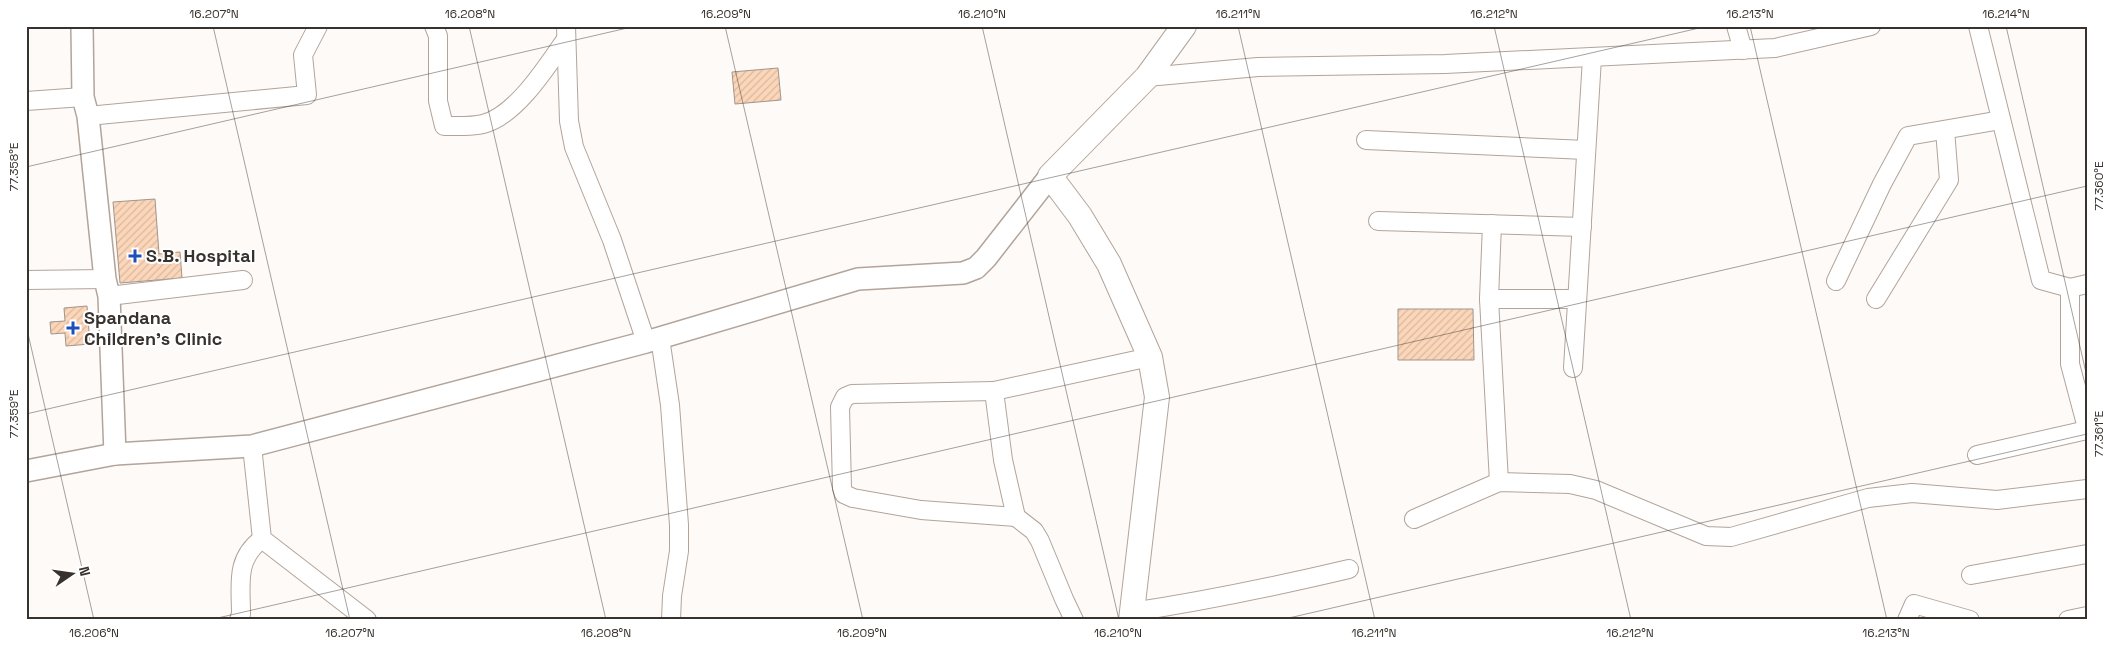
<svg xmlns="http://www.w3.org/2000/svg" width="2113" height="646" font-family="'Space Grotesk',sans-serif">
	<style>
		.building { fill: url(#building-hatch); stroke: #a2958b }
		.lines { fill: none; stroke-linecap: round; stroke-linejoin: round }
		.minor-casing { stroke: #b2a49a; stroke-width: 20 }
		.tertiary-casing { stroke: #b2a49a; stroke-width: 24 }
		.secondary-casing { stroke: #b2a49a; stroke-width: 26 }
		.minor { stroke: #fff; stroke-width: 18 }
		.tertiary { stroke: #fff; stroke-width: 21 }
		.secondary { stroke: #fff; stroke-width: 24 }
		.ticks { fill: none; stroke: #38322e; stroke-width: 1; stroke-opacity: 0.45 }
		.poi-dot { fill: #204ebc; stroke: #fff; stroke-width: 2 }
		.labels { text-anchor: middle; stroke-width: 4; stroke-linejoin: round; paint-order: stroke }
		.poi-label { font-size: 18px; font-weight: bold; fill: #38322e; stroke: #fff; text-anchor: start }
		.neatline { fill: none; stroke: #38322e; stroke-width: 2 }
		.ticks-label { font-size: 12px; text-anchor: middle; fill: #38322e }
	</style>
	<defs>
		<pattern id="building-hatch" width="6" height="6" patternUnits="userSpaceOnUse" patternTransform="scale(1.25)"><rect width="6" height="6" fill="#fcd6b9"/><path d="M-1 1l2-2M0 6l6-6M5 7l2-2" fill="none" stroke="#d9b89f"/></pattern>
	</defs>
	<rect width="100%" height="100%" fill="#fdfaf8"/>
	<g class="building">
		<path d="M778 68 781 100 735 104 732 72Z"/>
		<path d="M155 199 159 254 180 252 182 278 120 283 113 202Z"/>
		<path d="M87 306 90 344 66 346 65 333 51 334 50 322 65 321 64 308Z"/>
		<path d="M1398 309H1473L1474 360H1398Z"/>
	</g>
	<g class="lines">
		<g class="minor-casing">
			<g id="minor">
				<path d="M434 26 438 36V101L444 126C457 126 471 127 483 124 516 116 548 65 566 39"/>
				<path d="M566 26 569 121 574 147 612 240 646 342"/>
				<path d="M1736 26 1743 50"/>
				<path d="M1978 26 2041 280 2070 288"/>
				<path d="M1147 77 1258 67 1445 64 1775 48 1871 26"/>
				<path d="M26 101 83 97"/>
				<path d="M88 116 307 95 303 55 318 26"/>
				<path d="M1366 140 1586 150"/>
				<path d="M1378 221 1582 227"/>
				<path d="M1492 224 1489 299 1499 482"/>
				<path d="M26 280 105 279"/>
				<path d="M1836 281 1882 184 1908 136 2001 120"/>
				<path d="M2087 284 2070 288V364L2087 428"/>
				<path d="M109 296 243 280"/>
				<path d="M1489 299H1577"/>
				<path d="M1876 299 1949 180 1945 130"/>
				<path d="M660 338 670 405 679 525V551L672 596 671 620"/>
				<path d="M1573 368 1592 58"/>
				<path d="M994 391 852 394 845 397 840 407 842 488 844 494 853 498 921 510 1016 517"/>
				<path d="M252 446 262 539 367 620"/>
				<path d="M1977 455 2087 430"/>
				<path d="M1414 519 1499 482 1570 484 1596 490 1706 536 1731 537 1868 498 1912 493 1997 500 2087 489"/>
				<path d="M1971 575 2087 554"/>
				<path d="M1132 612C1205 601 1277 586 1349 569"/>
				<path d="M239 620 241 614C241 584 235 559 262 539"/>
				<path d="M1074 620 1064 599 1040 541 1034 531 1016 517 1003 460 994 391 1150 357"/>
				<path d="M1907 620 1914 604 1970 620"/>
				<path d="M2068 620 2087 616"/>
			</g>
		</g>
		<g class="tertiary-casing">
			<g id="tertiary">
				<path d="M82 26 83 97 88 116 105 279 109 296 115 454"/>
				<path d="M26 471 115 454 252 446 646 342 858 279 963 273 976 268 986 258 1050 176"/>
			</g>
		</g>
		<g class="secondary-casing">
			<path id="secondary" d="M1131 620 1157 397 1150 357 1109 264 1080 216 1050 176 1147 77 1184 26"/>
		</g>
		<use href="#minor" class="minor"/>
		<use href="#tertiary" class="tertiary"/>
		<use href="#secondary" class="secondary"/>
	</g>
	<path class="ticks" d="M213 26 350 620M469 26 606 620M725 26 863 620M982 26 1119 620M1238 26 1375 620M1494 26 1631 620M1750 26 1887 620M2006 26 2087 377M26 167 636 26M26 325 94 620M26 414 1708 26M209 620 2087 186M1280 620 2087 434"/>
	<g class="poi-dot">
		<path d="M132.5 248.5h5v5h5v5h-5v5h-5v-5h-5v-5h5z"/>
		<path d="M70.5 320.5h5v5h5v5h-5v5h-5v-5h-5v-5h5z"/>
	</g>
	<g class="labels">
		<g class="poi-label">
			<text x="146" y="262">S.B. Hospital</text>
			<text x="84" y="324">Spandana<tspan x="84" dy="21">Children's Clinic</tspan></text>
		</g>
	</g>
	<rect width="2113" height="646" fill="none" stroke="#ffffff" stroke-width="55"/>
	<g transform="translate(72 574) rotate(77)" stroke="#ffffff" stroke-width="4" paint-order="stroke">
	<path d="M0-4L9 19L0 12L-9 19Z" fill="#38322e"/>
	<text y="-8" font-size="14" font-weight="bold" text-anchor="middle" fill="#38322e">N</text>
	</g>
	<rect x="28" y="28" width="2058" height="590" class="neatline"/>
	<g class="ticks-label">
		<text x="214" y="18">16.207°N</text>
		<text x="470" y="18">16.208°N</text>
		<text x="726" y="18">16.209°N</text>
		<text x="982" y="18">16.210°N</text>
		<text x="1238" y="18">16.211°N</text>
		<text x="1494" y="18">16.212°N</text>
		<text x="1750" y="18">16.213°N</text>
		<text x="2006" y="18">16.214°N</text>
		<text transform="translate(14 167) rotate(-90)" y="4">77.358°E</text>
		<text transform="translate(2099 186) rotate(-90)" y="4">77.360°E</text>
		<text transform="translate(14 414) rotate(-90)" y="4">77.359°E</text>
		<text transform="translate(2099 434) rotate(-90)" y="4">77.361°E</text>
		<text x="94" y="637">16.206°N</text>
		<text x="350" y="637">16.207°N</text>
		<text x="606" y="637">16.208°N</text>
		<text x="862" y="637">16.209°N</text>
		<text x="1118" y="637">16.210°N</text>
		<text x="1374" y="637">16.211°N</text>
		<text x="1630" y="637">16.212°N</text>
		<text x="1886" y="637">16.213°N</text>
	</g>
</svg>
